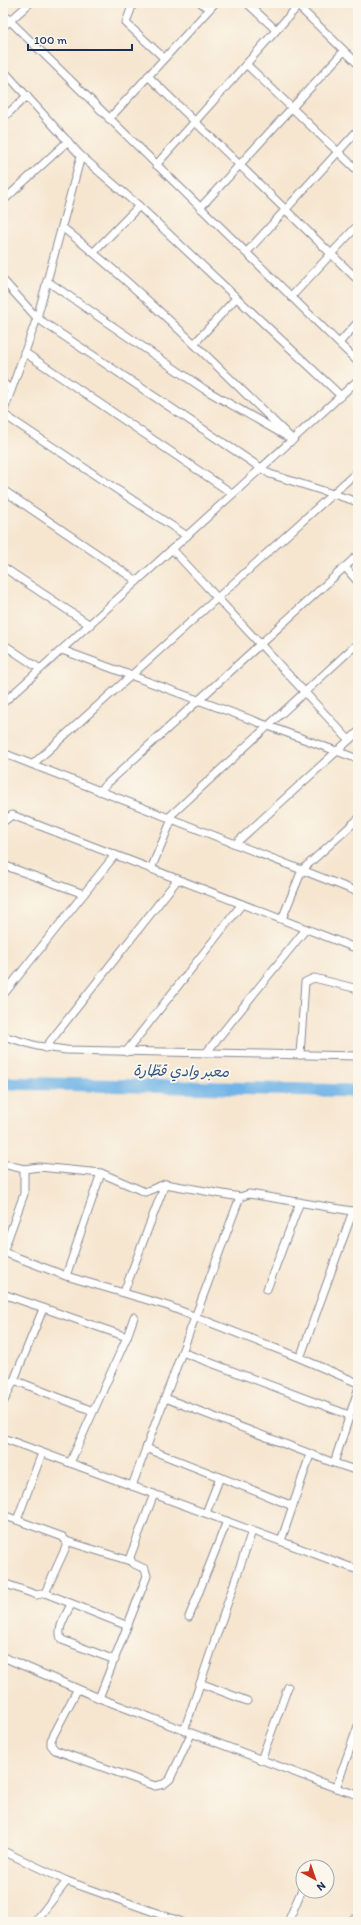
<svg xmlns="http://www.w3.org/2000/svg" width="361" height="1925" font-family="Itim,'Playpen Sans Arabic',sans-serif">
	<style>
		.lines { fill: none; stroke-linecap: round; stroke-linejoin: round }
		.river { stroke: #71b4e7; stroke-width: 13 }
		.street-casing { stroke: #888a97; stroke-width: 9 }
		.street { stroke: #fff; stroke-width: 7 }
		.labels { text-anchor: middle; stroke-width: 4; stroke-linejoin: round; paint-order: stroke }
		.water-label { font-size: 15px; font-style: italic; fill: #355787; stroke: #fbf7ec }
	</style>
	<rect width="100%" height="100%" fill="#fbf7ec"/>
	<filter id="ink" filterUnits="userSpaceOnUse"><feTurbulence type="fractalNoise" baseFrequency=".025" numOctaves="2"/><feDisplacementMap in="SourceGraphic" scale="8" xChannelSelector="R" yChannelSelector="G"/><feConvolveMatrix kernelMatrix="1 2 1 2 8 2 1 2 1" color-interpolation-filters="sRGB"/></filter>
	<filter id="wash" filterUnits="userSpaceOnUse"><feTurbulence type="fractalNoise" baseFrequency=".012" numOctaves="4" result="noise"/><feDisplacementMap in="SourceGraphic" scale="16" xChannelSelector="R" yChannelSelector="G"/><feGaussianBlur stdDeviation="0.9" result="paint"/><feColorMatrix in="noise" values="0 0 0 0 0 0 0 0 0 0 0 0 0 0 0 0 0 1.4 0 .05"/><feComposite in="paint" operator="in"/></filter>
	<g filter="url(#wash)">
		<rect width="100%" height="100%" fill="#f6e6d0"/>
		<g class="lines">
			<path class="river" d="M3 1083 358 1091"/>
		</g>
	</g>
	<g filter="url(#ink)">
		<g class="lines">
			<g class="street-casing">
				<g id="street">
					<path d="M133 3 126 23 164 58"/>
					<path d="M201 3 209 9"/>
					<path d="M247 3 276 30"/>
					<path d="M295 3 358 64"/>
					<path d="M3 14 358 362"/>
					<path d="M3 27 30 3"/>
					<path d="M246 64 358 171"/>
					<path d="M3 70 81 156 139 206 341 396"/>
					<path d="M148 76 358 280"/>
					<path d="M3 118 27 96"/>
					<path d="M109 119 215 3"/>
					<path d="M156 165 298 6"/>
					<path d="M3 201 68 141"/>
					<path d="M200 208 344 51"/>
					<path d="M94 252 139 206"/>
					<path d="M246 253 358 130"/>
					<path d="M3 280 37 318 270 474 358 502"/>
					<path d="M47 281 204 389 293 440C218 367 144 292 62 227"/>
					<path d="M291 297 358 225"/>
					<path d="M339 343 358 322"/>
					<path d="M194 344 236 298"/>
					<path d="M24 352 233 494"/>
					<path d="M3 383 11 390"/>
					<path d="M3 413 37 318 81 156"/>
					<path d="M3 414 187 536"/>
					<path d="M3 490 137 581"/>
					<path d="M172 549 349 740"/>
					<path d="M3 567 90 625"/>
					<path d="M345 567 358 582"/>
					<path d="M3 644 40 669"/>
					<path d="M62 650 358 759"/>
					<path d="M3 703 358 380"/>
					<path d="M3 753 358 892"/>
					<path d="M33 764 358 471"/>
					<path d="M99 791 358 555"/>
					<path d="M168 818 358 643"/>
					<path d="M3 822 12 815 358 949"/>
					<path d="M235 844 358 732"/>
					<path d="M3 865 84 894"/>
					<path d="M151 869 172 819"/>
					<path d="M282 919 302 870 358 819"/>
					<path d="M3 995 115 855"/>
					<path d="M3 1036 37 1046 66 1050 358 1056"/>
					<path d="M45 1048 178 879"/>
					<path d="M126 1052 242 904"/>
					<path d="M206 1053 306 929"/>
					<path d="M300 1055 305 982 314 978 358 989"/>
					<path d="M3 1164 24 1169 39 1167 101 1173 145 1192 165 1184 240 1197"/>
					<path d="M3 1252 66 1276 168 1306 300 1358 358 1383"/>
					<path d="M3 1252 24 1194V1169"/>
					<path d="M66 1276 101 1173"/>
					<path d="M267 1289 300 1202"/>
					<path d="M124 1292 165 1184"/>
					<path d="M3 1294 127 1337"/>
					<path d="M182 1352 349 1415"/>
					<path d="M300 1358 353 1211"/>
					<path d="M14 1380 93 1411"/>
					<path d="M165 1398 334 1463 358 1390"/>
					<path d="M3 1403 14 1380 43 1309"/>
					<path d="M3 1438 358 1570"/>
					<path d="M146 1448 293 1506"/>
					<path d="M70 1463 127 1337 134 1317"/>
					<path d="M334 1463 358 1471"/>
					<path d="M132 1486 240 1197 249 1194 358 1212"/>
					<path d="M206 1513 220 1477"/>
					<path d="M3 1515 63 1537 66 1541 130 1561"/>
					<path d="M17 1520 42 1453"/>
					<path d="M281 1541 310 1455"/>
					<path d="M3 1583 37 1595 45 1593 128 1626"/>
					<path d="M45 1593 66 1547V1541"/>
					<path d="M71 1604C67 1614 55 1630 62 1640L115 1660"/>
					<path d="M189 1617 227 1521"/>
					<path d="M3 1657 99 1698 336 1788"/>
					<path d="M200 1683 247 1701"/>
					<path d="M77 1690 51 1740V1745L55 1750 155 1786 164 1784 170 1779 191 1734"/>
					<path d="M99 1698 147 1576 145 1569 132 1563 130 1557 154 1494"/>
					<path d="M358 1726 336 1788 358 1795"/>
					<path d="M184 1731 252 1531"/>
					<path d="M261 1760 288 1687"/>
					<path d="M3 1851 67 1881 182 1922"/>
					<path d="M35 1922 67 1881"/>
					<path d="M288 1922 303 1887"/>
					<path d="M352 1922 353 1919"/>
				</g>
			</g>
			<use href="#street" class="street"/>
		</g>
	</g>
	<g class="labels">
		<g class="water-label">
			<text transform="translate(181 1071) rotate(1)" y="5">معبر وادي قطّارة</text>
		</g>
	</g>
	<rect width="361" height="1925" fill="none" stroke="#fbf7ec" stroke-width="16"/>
	<g transform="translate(315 1879) rotate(140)"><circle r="19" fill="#fbf7ec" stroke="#a1a7b3"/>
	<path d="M0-3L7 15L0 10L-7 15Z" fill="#c8321e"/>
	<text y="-6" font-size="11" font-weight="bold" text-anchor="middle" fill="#1b2f5e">N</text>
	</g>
	<path d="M28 44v6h104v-6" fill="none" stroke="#1b2f5e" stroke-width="2"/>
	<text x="34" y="44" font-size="12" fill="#1b2f5e" stroke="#fbf7ec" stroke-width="3" paint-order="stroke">100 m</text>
</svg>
